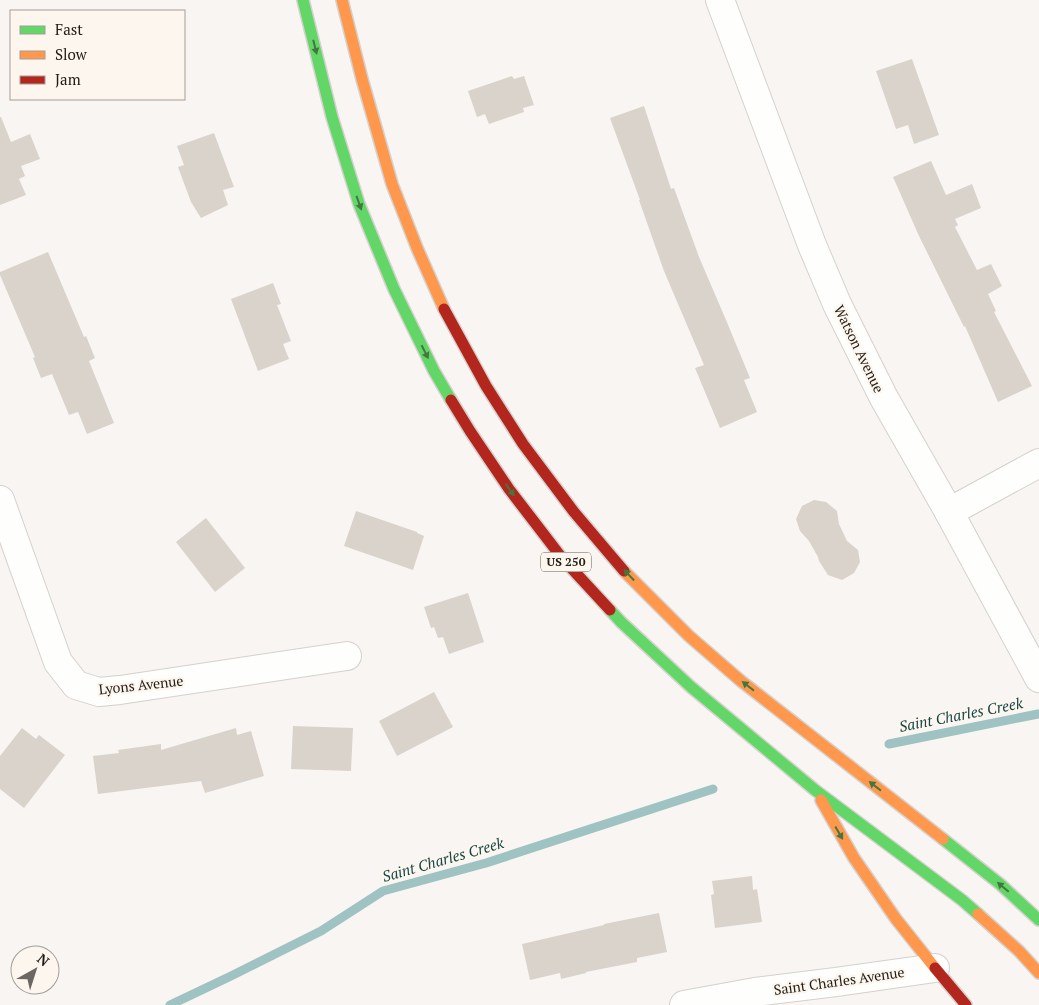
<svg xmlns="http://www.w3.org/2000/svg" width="1039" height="1005" font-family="'PT Serif',serif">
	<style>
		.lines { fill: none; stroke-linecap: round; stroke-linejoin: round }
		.stream { stroke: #9ec3c2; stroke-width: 9 }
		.building { fill: #dad3cb }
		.street-casing { stroke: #d5d1cc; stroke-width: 30 }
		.fast-casing { stroke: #d5d1cc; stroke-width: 14 }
		.slow-casing { stroke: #d5d1cc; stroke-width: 14 }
		.jam-casing { stroke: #d5d1cc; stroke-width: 14 }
		.street { stroke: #fefefd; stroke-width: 28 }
		.fast { stroke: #63d668; stroke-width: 11 }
		.slow { stroke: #ff974d; stroke-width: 11 }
		.jam { stroke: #b3261e; stroke-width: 11 }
		.oneway { fill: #42783e }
		.labels { text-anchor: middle; stroke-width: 4.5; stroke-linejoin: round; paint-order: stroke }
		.shield { fill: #fcf6ee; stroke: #625d55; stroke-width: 1 }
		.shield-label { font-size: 12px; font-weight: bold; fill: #201b14 }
		.street-label { font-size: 14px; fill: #201b14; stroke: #fcf6ee }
		.water-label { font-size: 15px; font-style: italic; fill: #164748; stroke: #fcf6ee }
	</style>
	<rect width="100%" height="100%" fill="#f8f5f2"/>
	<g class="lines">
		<g class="stream">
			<path d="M889 744 1038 714"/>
			<path d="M170 1005 231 976 321 931 383 891 486 863 713 789"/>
		</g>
	</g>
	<g class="building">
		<path d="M912 59 939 135 914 144 908 125 896 129 876 71Z"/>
		<path d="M512 76 514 79 524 76 534 105 523 108 524 112 489 124 485 114 477 117 468 91Z"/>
		<path d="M644 106 671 189 674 188 699 257 726 320 750 378 744 380 757 412 720 428 695 368 704 365 664 271 639 200H640L610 118Z"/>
		<path d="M0 117H1L11 142 30 134 40 159 21 166 25 176 19 179 26 195 0 205Z"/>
		<path d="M214 133 234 187 223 190 228 205 201 218 191 202 178 167 184 165 177 146Z"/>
		<path d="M931 161 946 195 972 184 981 208 955 219 958 225 955 227 977 270 991 264 1002 286 988 294 996 311 994 312 1032 386 998 402 965 326 964 327 919 236 893 177Z"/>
		<path d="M48 252 84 337 86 336 95 358 89 361 114 423 87 434 78 412 69 415 52 374 41 378 33 358 35 357 0 275V272Z"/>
		<path d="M273 283 281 304 277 305 291 341 283 344 289 359 258 371 231 299Z"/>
		<path d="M814 500 826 502 837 511 839 524 847 541 858 550 860 562 854 573 842 580 828 575 819 561 818 557 809 541 800 531 796 519 802 506Z"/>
		<path d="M356 511 417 532V533L424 536 413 570 344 546Z"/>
		<path d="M206 518 245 568 215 592 176 542Z"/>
		<path d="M468 593 484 642 449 654 443 637 438 638 434 627 431 628 424 607Z"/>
		<path d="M434 692 453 727 397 756 379 721Z"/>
		<path d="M293 726 353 728 351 771 291 769Z"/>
		<path d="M22 728 36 739 39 735 65 755 24 808 0 789V756Z"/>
		<path d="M236 728 237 735 251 731 264 776 205 793 201 781 98 794 93 756 119 753 118 750 161 744V750Z"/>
		<path d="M752 876 753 890 757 889 762 922 715 928 711 895 714 894 712 881Z"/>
		<path d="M659 913 667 952 637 958V962L586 972V973L561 979 560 973 530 980 522 944 604 925V924Z"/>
	</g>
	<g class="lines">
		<g class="street-casing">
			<g id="street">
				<path d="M720 0 812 245 837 304 884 398 949 512 1039 678"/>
				<path d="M0 500 58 662 76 685 99 692 120 690 347 656"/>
				<path d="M949 512 1039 463"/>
				<path d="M684 1005 755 992 836 982 935 968"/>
			</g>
		</g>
		<g class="fast-casing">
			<g id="fast">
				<path d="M303 0 332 117 359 204 394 289 434 371 451 400"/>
				<path d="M610 610 621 622 691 687 815 790 962 900 978 914"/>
				<path d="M943 839 1000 884 1039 920"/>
			</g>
		</g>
		<g class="slow-casing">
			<g id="slow">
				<path d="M342 0 362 79 392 184 417 248 444 309"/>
				<path d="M624 571 689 636 741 681 943 839"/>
				<path d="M821 800 854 858 896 919 935 968"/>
				<path d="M978 914 1019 951 1039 973"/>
			</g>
		</g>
		<g class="jam-casing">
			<g id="jam">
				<path d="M444 309 486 386 523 444 574 512 624 571"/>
				<path d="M451 400 470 431 509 489 562 558 610 610"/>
				<path d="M935 968 966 1005"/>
			</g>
		</g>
		<use href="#street" class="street"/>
		<use href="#fast" class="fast"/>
		<use href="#slow" class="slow"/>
		<use href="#jam" class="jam"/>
	</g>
	<defs><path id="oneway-solid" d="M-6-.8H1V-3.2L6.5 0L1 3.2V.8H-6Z" transform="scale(1.25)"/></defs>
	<g class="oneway">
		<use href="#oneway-solid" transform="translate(315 47) rotate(76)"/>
		<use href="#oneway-solid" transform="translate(359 203) rotate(70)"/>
		<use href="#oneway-solid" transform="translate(425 352) rotate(63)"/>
		<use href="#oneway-solid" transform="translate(510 490) rotate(54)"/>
		<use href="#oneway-solid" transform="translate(629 575) rotate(-133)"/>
		<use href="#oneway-solid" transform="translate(748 686) rotate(-142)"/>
		<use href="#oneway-solid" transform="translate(875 786) rotate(-142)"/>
		<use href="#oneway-solid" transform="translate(839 833) rotate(60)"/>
		<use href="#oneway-solid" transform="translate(1003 887) rotate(-140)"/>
	</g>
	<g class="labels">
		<rect class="shield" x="541" y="552.5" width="50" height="19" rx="4"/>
		<g class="shield-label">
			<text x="566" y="566">US 250</text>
		</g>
		<g class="street-label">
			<text transform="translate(859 349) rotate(64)" y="5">Watson Avenue</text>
			<text transform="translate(141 685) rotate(-6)" y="5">Lyons Avenue</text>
			<text transform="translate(839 981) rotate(-8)" y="5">Saint Charles Avenue</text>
		</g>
		<g class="water-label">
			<text transform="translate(961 715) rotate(-11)" y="5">Saint Charles Creek</text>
			<text transform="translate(443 860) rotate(-16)" y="5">Saint Charles Creek</text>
		</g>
	</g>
	<rect x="10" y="10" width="175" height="90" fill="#fcf6ee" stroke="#a49e97"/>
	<rect x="20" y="26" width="25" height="8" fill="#63d668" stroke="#a49e97"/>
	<text x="55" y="35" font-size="15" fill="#201b14">Fast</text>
	<rect x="20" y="51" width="25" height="8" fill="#ff974d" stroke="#a49e97"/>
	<text x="55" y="60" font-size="15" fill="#201b14">Slow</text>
	<rect x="20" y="76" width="25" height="8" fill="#b3261e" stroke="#a49e97"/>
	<text x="55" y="85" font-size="15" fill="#201b14">Jam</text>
	<g transform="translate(35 970) rotate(39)"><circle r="24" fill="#fcf6ee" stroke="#a49e97"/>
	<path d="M0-4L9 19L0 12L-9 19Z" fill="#6c6762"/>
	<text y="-8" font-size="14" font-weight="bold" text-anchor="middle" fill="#201b14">N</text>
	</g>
</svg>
